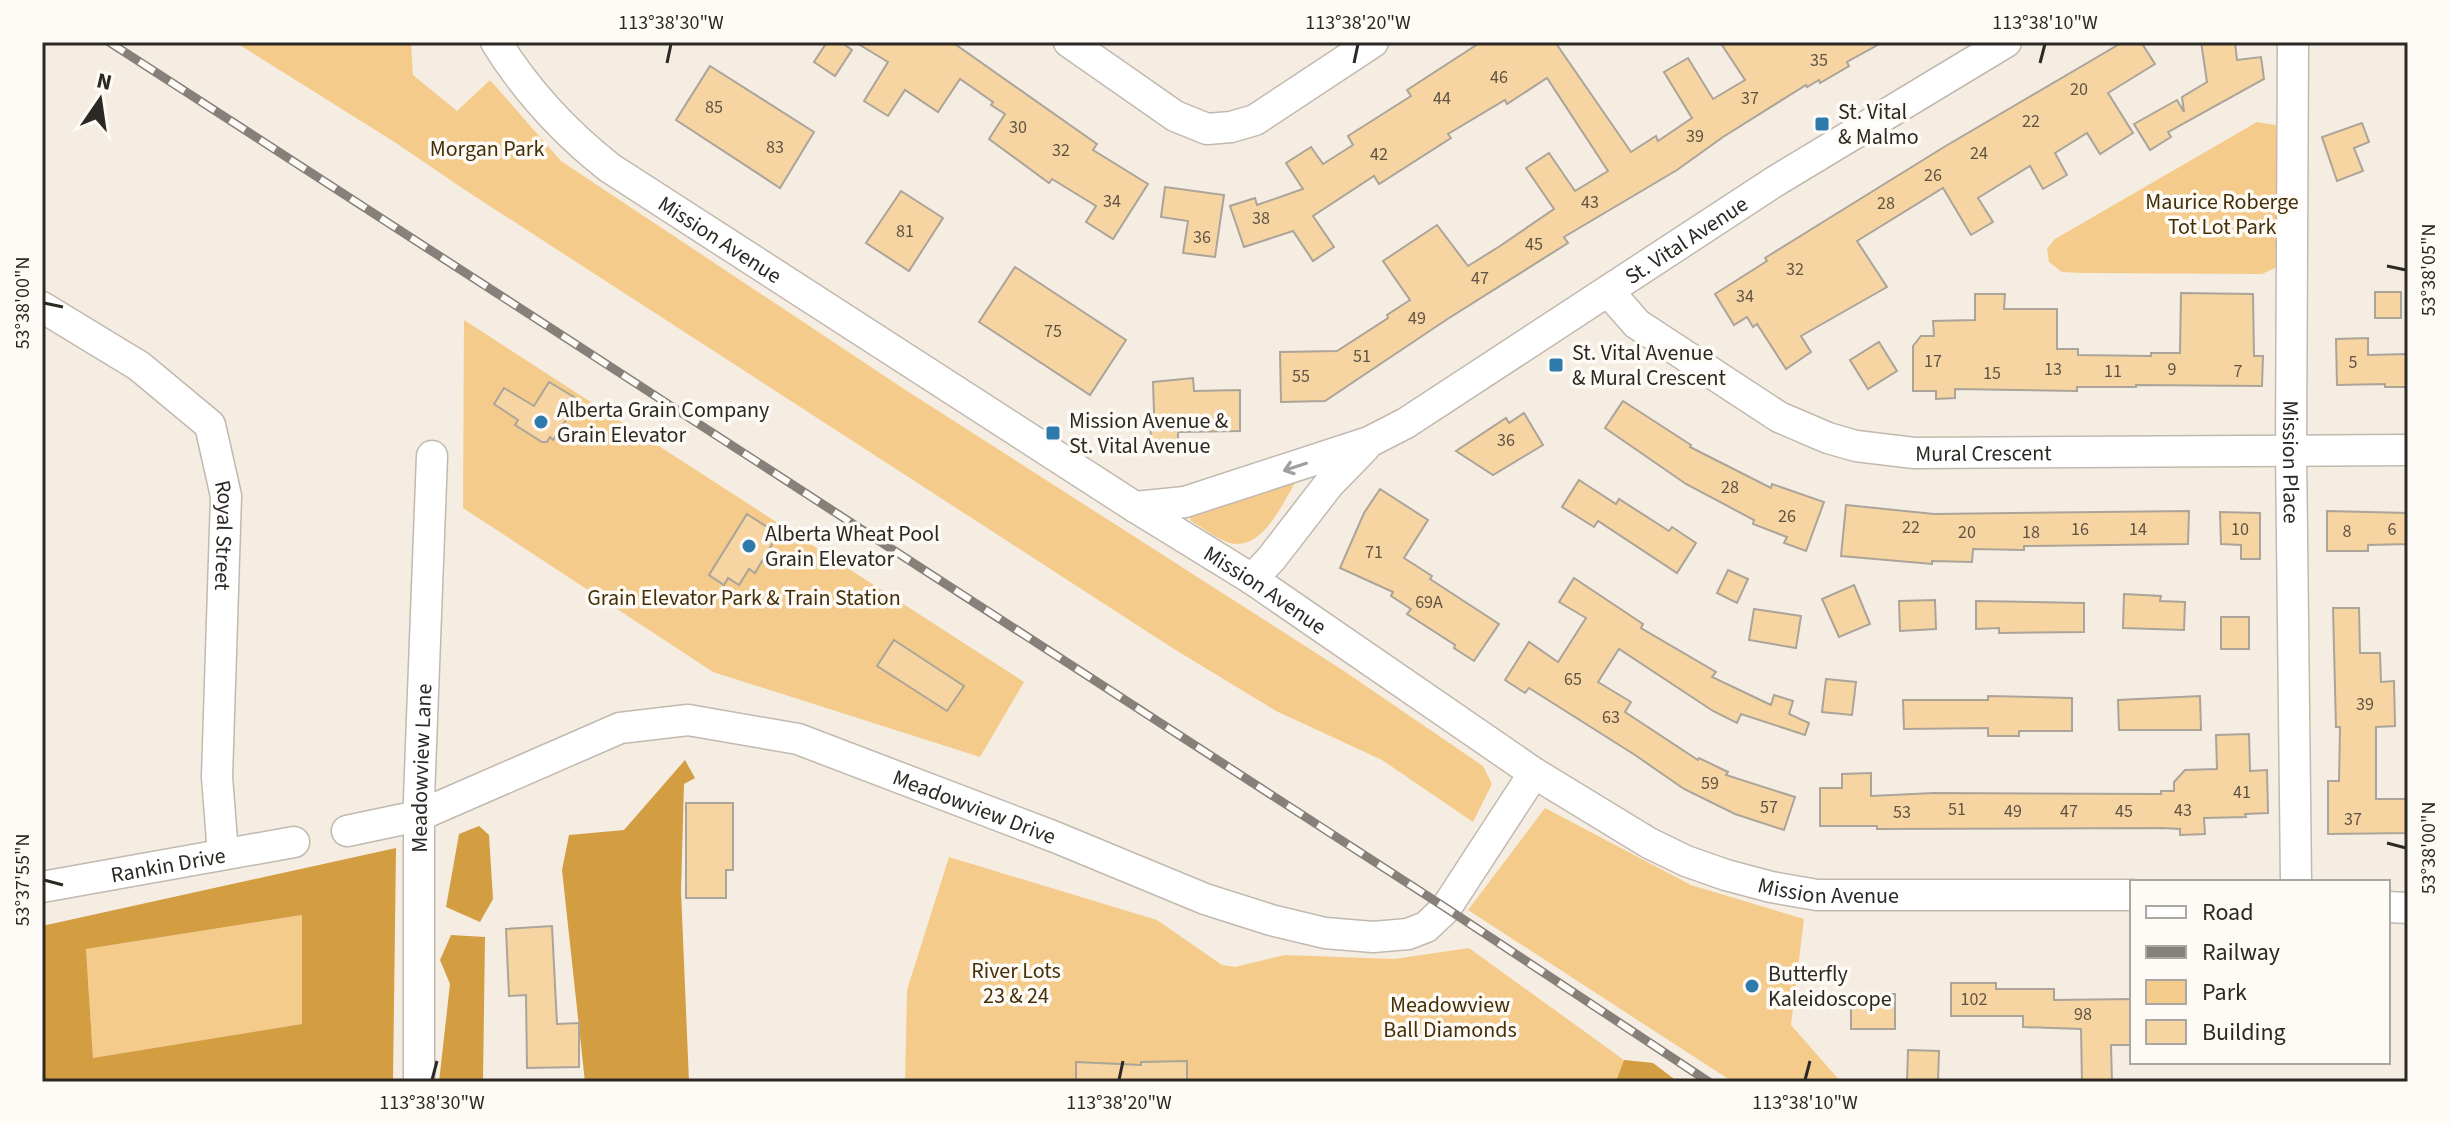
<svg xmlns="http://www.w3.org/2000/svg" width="2450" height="1124" font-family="'Source Sans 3',sans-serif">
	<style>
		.green { fill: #f5cb8b }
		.forest { fill: #d39d42; fill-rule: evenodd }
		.building { fill: #f7d5a3; stroke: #aba499; stroke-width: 2 }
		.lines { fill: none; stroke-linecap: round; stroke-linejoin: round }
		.minor-casing { stroke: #c1b9af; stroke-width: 33 }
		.minor { stroke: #fff; stroke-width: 30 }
		.rail-casing { stroke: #858079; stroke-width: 9 }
		.rail { stroke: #fefbf7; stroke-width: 6; stroke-dasharray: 18; stroke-linecap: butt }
		.oneway { stroke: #a09f9d }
		.ticks { fill: none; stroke: #2c2925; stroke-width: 3 }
		.poi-dot { fill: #2f7aad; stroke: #fefbf7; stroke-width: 3 }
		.labels { text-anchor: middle; stroke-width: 7; stroke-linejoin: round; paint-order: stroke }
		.number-label { font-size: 18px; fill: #5f5444 }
		.poi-label { font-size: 22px; fill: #2c2925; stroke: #fefbf7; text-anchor: start }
		.park-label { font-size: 22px; fill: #452f07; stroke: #fefbf7 }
		.street-label { font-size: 22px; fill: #2c2925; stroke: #fefbf7 }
		.neatline { fill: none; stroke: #2c2925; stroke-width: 3 }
		.ticks-label { font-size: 20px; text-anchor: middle; fill: #2c2925 }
	</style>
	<rect width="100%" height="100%" fill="#f5ede2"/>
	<g class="green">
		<path d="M235 42H411L413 75 457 111 490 80 561 161 904 389 1344 671 1483 766 1492 784 1473 822 1382 760 1276 711 1174 649 465 190 396 143Z"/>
		<path d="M2257 122 2275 125 2284 140 2281 258 2275 268 2262 274 2081 273 2062 272 2049 262 2047 249 2055 239Z"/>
		<path d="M464 320 1024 682 980 757 713 672 463 508Z"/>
		<path d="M1298 478C1284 500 1263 552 1230 543 1217 539 1203 528 1191 521L1190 517 1193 515Z"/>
		<path d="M1545 808 1691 885 1804 919 1791 1025 1841 1082H1733L1468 910Z"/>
		<path d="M949 857 1157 920 1222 965 1235 967 1285 955 1394 959 1469 948 1624 1060 1653 1063 1678 1082H905L907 990Z"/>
		<path d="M302 915V1024L93 1059 86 949Z"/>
	</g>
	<g class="forest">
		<path d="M685 760 695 778 684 784 681 891 689 1082H585L562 870 569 835 624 830Z"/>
		<path d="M479 826 489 835 493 899 480 922 446 907 459 834Z"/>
		<path d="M396 848 393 1082H42V926ZM302 915V1024L93 1058 86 949Z"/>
		<path d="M451 935 485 937 483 1082H439L450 984 440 960Z"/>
		<path d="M1624 1060 1653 1063 1678 1082H1616Z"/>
	</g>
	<g class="building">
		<path d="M827 42H841L852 50 835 76 814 62Z"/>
		<path d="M855 42H952L1097 144 1093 150 1148 184 1113 239 1086 222 1096 206 1052 179 1049 183 989 139 1005 114 991 105 993 102 960 79 938 112 905 90 888 116 864 101 888 62Z"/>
		<path d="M1481 42H1555L1631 152 1656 136 1658 141 1692 118 1664 72 1688 58 1713 99 1745 80 1720 42H1883L1847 62 1849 66 1820 83 1819 80 1807 87 1806 85 1723 137 1677 170 1564 237 1568 243 1446 320 1325 401 1281 402 1280 352 1337 351 1388 318 1387 315 1410 300 1383 261 1437 225 1468 266 1500 246 1554 209 1526 168 1549 153 1575 191 1608 171 1547 78 1507 104 1505 100 1448 134 1451 138 1379 184 1374 176 1313 216 1334 247 1313 261 1293 231 1244 247 1230 206 1255 198 1257 205 1303 189 1286 163 1311 147 1323 164 1353 145 1348 136 1411 96 1407 90Z"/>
		<path d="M2123 42H2141L2155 64 2108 93 2133 133 2100 154 2087 133 2055 153 2067 175 2043 189 2030 166 1978 198 1993 222 1971 235 1943 188 1857 241 1887 287 1801 336 1811 352 1786 369 1757 324 1753 327 1747 317 1734 325 1715 294 1767 261 1765 258 1944 147Z"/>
		<path d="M2201 42H2235L2237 60 2261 57 2264 79 2168 132 2171 137 2150 150 2134 124 2177 100 2184 112 2182 97 2207 82Z"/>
		<path d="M710 66 814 132 780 188 676 120Z"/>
		<path d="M2362 123 2369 142 2354 148 2363 171 2337 181 2322 137Z"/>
		<path d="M1165 187 1224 195 1215 257 1183 253 1188 221 1161 217Z"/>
		<path d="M901 191 943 218 909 271 866 243Z"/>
		<path d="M1015 267 1126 340 1090 395 979 322Z"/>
		<rect x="2375" y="292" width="26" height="26"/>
		<path d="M2181 293 2253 294 2254 356H2263L2262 386 2136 385V387H2077V391L1955 389V398L1936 399V391H1913V346L1921 336H1934L1933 321 1975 320V294H2005L2004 309H2057V349H2078V355L2151 356V353H2180Z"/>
		<path d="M2368 338V355L2408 354V387H2385V384L2337 385 2336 339Z"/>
		<path d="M1879 342 1897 371 1868 389 1850 360Z"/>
		<path d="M1193 378 1194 391 1240 390V431L1178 432V443H1151L1150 413H1154L1153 382Z"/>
		<path d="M549 382 579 400 553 440 550 437 547 442H542L515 425 518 420 494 404 504 388 534 406Z"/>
		<path d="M1623 401 1691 445 1690 447 1771 488 1772 484 1824 502 1806 551 1784 543 1787 537 1753 524 1754 520 1686 484 1605 428Z"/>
		<path d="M1524 413 1543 445 1493 475 1456 451 1506 418 1509 423Z"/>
		<path d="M1579 480 1616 504 1619 499 1669 531 1672 527 1696 543 1677 573 1598 521 1594 527 1562 507Z"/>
		<path d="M1380 489 1428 520 1404 558 1432 576 1430 579 1499 624 1474 661 1454 648 1455 645 1407 614 1411 609 1391 596 1393 592 1340 568 1364 513Z"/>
		<path d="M1846 505 1934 514 2189 511 2188 544 2024 546V550L1973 549 1972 562 1932 561V564L1841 556Z"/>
		<path d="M2327 511 2408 513V544L2368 545V551H2327Z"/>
		<path d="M2220 512 2260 513V559H2241V545L2221 544Z"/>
		<path d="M747 514 778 534 755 573 749 569 739 585 728 578 724 585 709 575Z"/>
		<path d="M1728 570 1748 579 1737 603 1717 593Z"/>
		<path d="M1574 578 1643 624 1641 628 1716 672 1712 677 1771 705 1774 695 1793 701 1789 714 1809 723 1805 735 1741 714 1737 723 1713 711 1619 649 1598 682 1631 702 1625 712 1698 760 1699 758 1728 772 1726 775 1795 797 1784 830 1735 814 1684 789 1635 755 1529 688 1525 693 1505 680 1529 642 1558 662 1586 618 1559 602Z"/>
		<path d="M1854 585 1870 624 1839 637 1822 599Z"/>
		<path d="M2124 594 2161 596 2160 601 2185 602 2184 630 2123 628Z"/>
		<path d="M1935 600 1936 629 1900 631 1899 601Z"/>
		<path d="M1976 601 2084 603V632L1999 633V628L1976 629Z"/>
		<path d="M2333 608H2359L2360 653H2380L2381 682 2394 681 2395 726 2376 727V799H2408V833L2328 834V781H2339L2340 727H2336Z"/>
		<path d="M1754 609 1801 616 1796 648 1749 640Z"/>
		<rect x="2221" y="617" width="28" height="32"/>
		<path d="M894 640 964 686 947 711 877 666Z"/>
		<path d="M1826 679 1856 682 1852 715 1822 712Z"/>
		<path d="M1988 696 2072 698V731H2019V736H1988V728L1904 729 1903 700H1988Z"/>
		<path d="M2200 696 2201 730H2119L2118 700Z"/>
		<path d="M2249 734 2250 771 2267 770 2268 813 2245 814 2246 817 2204 818 2205 834 2180 835V829L2162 828 1877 829V826H1820V788H1842V774L1871 773V796L1934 793 2161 794V791H2174V782L2185 770 2217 769 2216 735Z"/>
		<path d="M686 803H733V870H726V898H686Z"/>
		<path d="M552 926 557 1024 579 1023V1067L527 1068 526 995 509 996 506 929Z"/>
		<path d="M1951 983H1996V989H2054V1000L2132 999V1045H2111L2112 1082H2082L2081 1029 2023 1027V1016H1951Z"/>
		<rect x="1851" y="994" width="44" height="35"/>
		<path d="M1908 1050 1939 1051 1938 1082H1907Z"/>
		<path d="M1187 1061V1082H1076V1062L1141 1065V1062Z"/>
	</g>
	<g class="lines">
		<g class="minor-casing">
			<g id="minor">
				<path id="s1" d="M496 42C527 92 564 132 610 168L1135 507 1252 579 1534 773 1649 843 1686 861 1726 875 1771 887 1817 895H2132"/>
				<path d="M1069 42 1175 116 1207 129 1231 127 1255 120 1373 42"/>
				<path id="s2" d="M2293 42 2291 450 2296 882"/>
				<path id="s3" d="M1608 291 1637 324 1779 417 1828 438 1856 446 1914 453 2408 450"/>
				<path id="s4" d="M42 307 139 366 210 425 226 496 217 777 223 854"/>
				<path id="s5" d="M1135 507 1185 502 1369 442 1406 423 1774 182 2006 42"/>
				<path d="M1252 579 1271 559 1329 484 1365 447"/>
				<path id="s6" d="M347 831 418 816 620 728 688 720 798 739 1055 837 1205 899 1271 920 1325 933 1373 937 1408 934 1426 927 1446 908 1534 773"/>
				<path id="s7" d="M42 887 294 842"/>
				<path d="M2388 907 2408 908"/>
				<path id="s8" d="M419 1082V798L432 456"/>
			</g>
		</g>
		<use href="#minor" class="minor"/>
		<g class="rail-casing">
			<path id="rail" d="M109 42 1446 908 1709 1082"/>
		</g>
		<use href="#rail" class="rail"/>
	</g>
	<defs><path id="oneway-shaft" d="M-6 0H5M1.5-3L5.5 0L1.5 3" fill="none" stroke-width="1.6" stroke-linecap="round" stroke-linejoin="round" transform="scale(2)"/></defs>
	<use class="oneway" href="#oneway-shaft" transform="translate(1295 467) rotate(162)"/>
	<path class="ticks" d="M667 63 671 44M1354 63 1358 44M2040 63 2045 44M2387 266 2406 270M44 303 63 307M2387 843 2406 848M44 880 63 885M432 1080 437 1061M1119 1080 1123 1061M1805 1080 1810 1061"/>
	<g class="poi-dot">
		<rect x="1814" y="116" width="16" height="16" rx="4"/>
		<rect x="1548" y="357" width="16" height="16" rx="4"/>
		<circle cx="541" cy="422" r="8"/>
		<rect x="1045" y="425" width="16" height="16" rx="4"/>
		<circle cx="749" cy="546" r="8"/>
		<circle cx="1752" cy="986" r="8"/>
	</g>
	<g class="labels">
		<g class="number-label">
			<text x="1819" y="66">35</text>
			<text x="1499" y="83">46</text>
			<text x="2079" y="95">20</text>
			<text x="1442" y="104">44</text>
			<text x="1750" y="104">37</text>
			<text x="714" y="113">85</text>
			<text x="2031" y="127">22</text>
			<text x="1018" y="133">30</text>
			<text x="1695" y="142">39</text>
			<text x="775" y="153">83</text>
			<text x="1061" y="156">32</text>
			<text x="1979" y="159">24</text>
			<text x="1379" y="160">42</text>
			<text x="1933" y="181">26</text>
			<text x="1112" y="207">34</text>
			<text x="1590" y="208">43</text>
			<text x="1886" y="209">28</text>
			<text x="1261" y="224">38</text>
			<text x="905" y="237">81</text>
			<text x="1202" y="243">36</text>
			<text x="1534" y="250">45</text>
			<text x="1795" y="275">32</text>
			<text x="1480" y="284">47</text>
			<text x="1745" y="302">34</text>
			<text x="1417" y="324">49</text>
			<text x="1053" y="337">75</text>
			<text x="1362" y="362">51</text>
			<text x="1933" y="367">17</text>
			<text x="2353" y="368">5</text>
			<text x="2053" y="375">13</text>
			<text x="2172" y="375">9</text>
			<text x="2113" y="377">11</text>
			<text x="2238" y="377">7</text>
			<text x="1992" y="379">15</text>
			<text x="1301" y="382">55</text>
			<text x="1506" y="446">36</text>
			<text x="1730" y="493">28</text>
			<text x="1787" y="522">26</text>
			<text x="1911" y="533">22</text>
			<text x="2080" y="535">16</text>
			<text x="2138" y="535">14</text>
			<text x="2240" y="535">10</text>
			<text x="2392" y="535">6</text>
			<text x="2347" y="537">8</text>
			<text x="1967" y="538">20</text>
			<text x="2031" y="538">18</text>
			<text x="1374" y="558">71</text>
			<text x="1429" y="608">69A</text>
			<text x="1573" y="685">65</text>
			<text x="2365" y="710">39</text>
			<text x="1611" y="723">63</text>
			<text x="1710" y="789">59</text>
			<text x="2242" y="798">41</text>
			<text x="1769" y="813">57</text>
			<text x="1957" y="815">51</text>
			<text x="2183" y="816">43</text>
			<text x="2013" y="817">49</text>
			<text x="2069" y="817">47</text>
			<text x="2124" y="817">45</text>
			<text x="1902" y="818">53</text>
			<text x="2353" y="825">37</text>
			<text x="1974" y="1005">102</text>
			<text x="2083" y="1020">98</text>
		</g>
		<g class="poi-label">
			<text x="1838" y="119">St. Vital<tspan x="1838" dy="25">&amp; Malmo</tspan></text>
			<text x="1572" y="360">St. Vital Avenue<tspan x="1572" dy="25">&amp; Mural Crescent</tspan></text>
			<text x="557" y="417">Alberta Grain Company<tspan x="557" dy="25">Grain Elevator</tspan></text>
			<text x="1069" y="428">Mission Avenue &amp;<tspan x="1069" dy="25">St. Vital Avenue</tspan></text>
			<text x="765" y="541">Alberta Wheat Pool<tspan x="765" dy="25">Grain Elevator</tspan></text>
			<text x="1768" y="981">Butterfly<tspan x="1768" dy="25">Kaleidoscope</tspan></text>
		</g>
		<g class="park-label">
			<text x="487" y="156">Morgan Park</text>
			<text x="2222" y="209">Maurice Roberge<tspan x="2222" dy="25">Tot Lot Park</tspan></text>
			<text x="744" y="605">Grain Elevator Park &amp; Train Station</text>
			<text x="1016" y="978">River Lots<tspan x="1016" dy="25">23 &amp; 24</tspan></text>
			<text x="1450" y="1012">Meadowview<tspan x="1450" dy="25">Ball Diamonds</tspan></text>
		</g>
		<g class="street-label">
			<text dy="8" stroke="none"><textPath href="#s1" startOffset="302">Mission Avenue</textPath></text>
			<text dy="8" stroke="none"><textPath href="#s5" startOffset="620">St. Vital Avenue</textPath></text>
			<text dy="8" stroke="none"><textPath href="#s3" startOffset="424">Mural Crescent</textPath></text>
			<text dy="8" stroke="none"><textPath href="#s2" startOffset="420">Mission Place</textPath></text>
			<text dy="8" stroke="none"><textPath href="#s4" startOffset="318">Royal Street</textPath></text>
			<text dy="8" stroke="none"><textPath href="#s1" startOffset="950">Mission Avenue</textPath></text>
			<text dy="8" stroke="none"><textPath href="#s8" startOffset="314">Meadowview Lane</textPath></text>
			<text dy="8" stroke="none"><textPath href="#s6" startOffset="662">Meadowview Drive</textPath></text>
			<text dy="8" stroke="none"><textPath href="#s7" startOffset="128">Rankin Drive</textPath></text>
			<text dy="8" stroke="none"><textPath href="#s1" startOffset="1598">Mission Avenue</textPath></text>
		</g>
	</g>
	<rect width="2450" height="1124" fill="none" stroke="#fefbf7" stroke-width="88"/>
	<rect x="2130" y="880" width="260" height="184" fill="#fefbf7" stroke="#aaa7a3" stroke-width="2"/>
	<rect x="2146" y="906" width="40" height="12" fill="#ffffff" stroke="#aaa7a3" stroke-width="2"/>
	<text x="2202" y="920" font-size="24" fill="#2c2925">Road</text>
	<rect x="2146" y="946" width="40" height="12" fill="#858079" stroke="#aaa7a3" stroke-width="2"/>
	<text x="2202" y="960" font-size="24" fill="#2c2925">Railway</text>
	<rect x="2146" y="980" width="40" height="24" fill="#f5cb8b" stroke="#aaa7a3" stroke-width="2"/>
	<text x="2202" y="1000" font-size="24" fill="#2c2925">Park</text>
	<rect x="2146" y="1020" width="40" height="24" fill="#f7d5a3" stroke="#aaa7a3" stroke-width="2"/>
	<text x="2202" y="1040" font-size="24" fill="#2c2925">Building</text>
	<g transform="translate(100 100) rotate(13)" stroke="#fefbf7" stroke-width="6" paint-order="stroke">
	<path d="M0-6L14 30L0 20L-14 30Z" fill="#2c2925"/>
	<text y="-12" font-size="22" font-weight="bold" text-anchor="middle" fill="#2c2925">N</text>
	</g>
	<rect x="44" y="44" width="2362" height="1036" class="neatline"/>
	<g class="ticks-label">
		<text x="671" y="29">113°38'30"W</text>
		<text x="1358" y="29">113°38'20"W</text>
		<text x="2045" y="29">113°38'10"W</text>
		<text transform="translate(2428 270) rotate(-90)" y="7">53°38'05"N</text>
		<text transform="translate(22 303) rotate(-90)" y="7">53°38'00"N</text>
		<text transform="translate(2428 848) rotate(-90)" y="7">53°38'00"N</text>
		<text transform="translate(22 880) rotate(-90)" y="7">53°37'55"N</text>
		<text x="432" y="1109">113°38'30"W</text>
		<text x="1119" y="1109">113°38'20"W</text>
		<text x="1805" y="1109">113°38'10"W</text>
	</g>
</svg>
